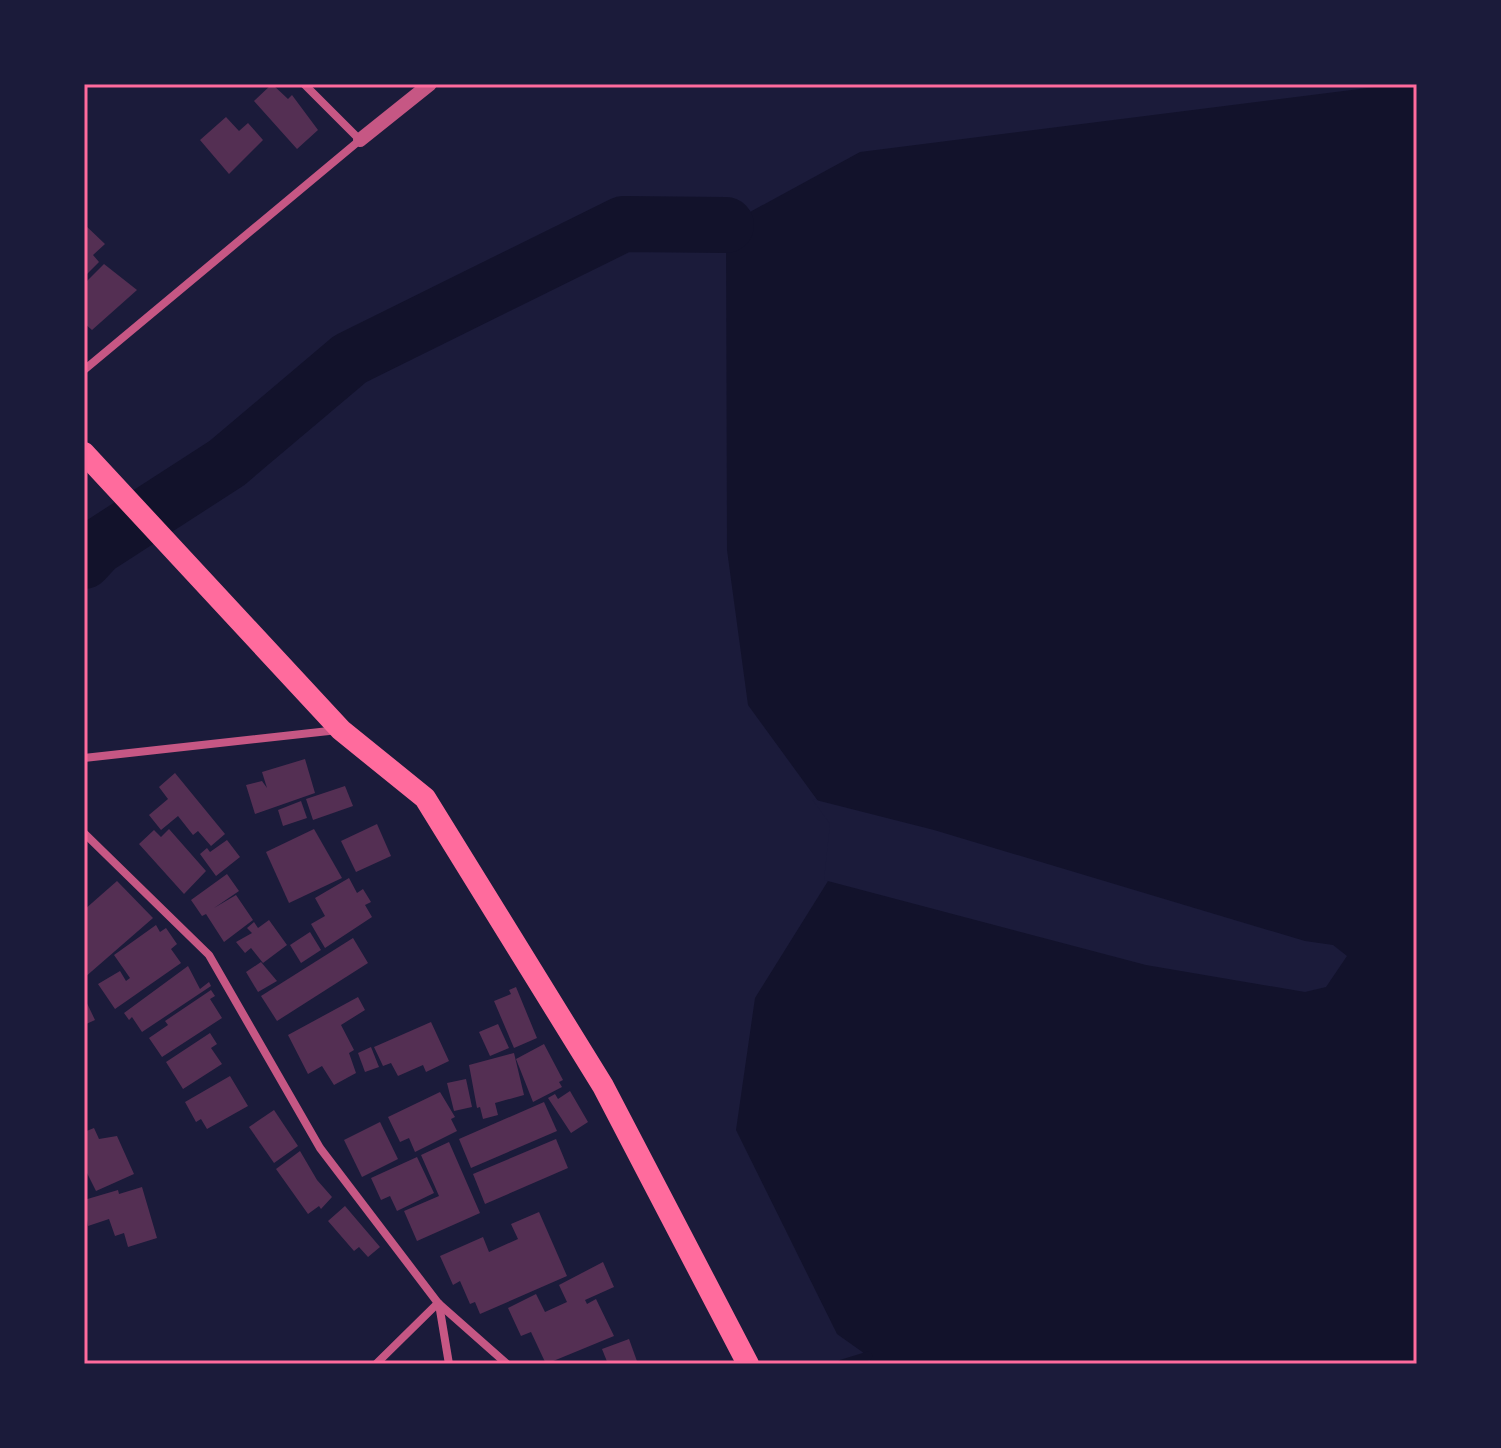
<svg xmlns="http://www.w3.org/2000/svg" width="1501" height="1448" font-family="Poppins,sans-serif">
	<style>
		.water { fill: #12122b }
		.pier { fill: #1b1b3a }
		.lines { fill: none; stroke-linecap: round; stroke-linejoin: round }
		.stream { stroke: #12122b; stroke-width: 9 }
		.river { stroke: #12122b; stroke-width: 56 }
		.building { fill: #542f53 }
		.minor { stroke: #c65784; stroke-width: 8 }
		.tertiary { stroke: #c65784; stroke-width: 14 }
		.trunk { stroke: #ff6b9d; stroke-width: 22 }
		.neatline { fill: none; stroke: #ff6b9d; stroke-width: 3 }
	</style>
	<rect width="100%" height="100%" fill="#1b1b3a"/>
	<path class="water" d="M1399 84H1417V1364H872L868 1356 837 1334 736 1130 755 998 828 881 834 823 748 705 727 550 726 225 860 152Z"/>
	<path class="pier" d="M812 799 934 830 1305 941 1333 945 1347 956 1326 987 1305 992 1146 965 824 880 830 824Z"/>
	<g class="lines">
		<path class="stream" d="M842 1364 868 1356"/>
		<path class="river" d="M84 561 97 547 227 463 350 359 623 224 726 225"/>
	</g>
	<g class="building">
		<path d="M272 84 288 99 292 95 318 130 297 149 254 101Z"/>
		<path d="M226 117 239 131 248 123 263 140 229 174 200 140Z"/>
		<path d="M84 224 105 244 93 255 99 262 84 277Z"/>
		<path d="M104 264 137 290 92 330 84 323V284Z"/>
		<path d="M305 759 315 793 255 814 246 785 262 781 267 788 262 772Z"/>
		<path d="M175 773 225 834 211 846 198 831 193 835 178 816 161 830 149 815 168 799 159 787Z"/>
		<path d="M345 786 353 806 313 820 306 799Z"/>
		<path d="M301 801 307 818 283 826 278 810Z"/>
		<path d="M377 824 391 856 356 872 341 841Z"/>
		<path d="M169 829 206 871 184 894 139 844 154 830 161 837Z"/>
		<path d="M314 829 342 878 289 903 266 852Z"/>
		<path d="M227 840 240 857 216 876 200 854 207 848 210 852Z"/>
		<path d="M227 874 239 891 214 908 236 895 253 920 224 942 206 914 202 916 191 900Z"/>
		<path d="M349 878 357 893 363 889 371 902 365 905 372 917 325 948 311 924 325 916 315 898Z"/>
		<path d="M117 881 153 918 84 978V910Z"/>
		<path d="M269 920 287 945 263 963 251 948 245 953 236 942 252 933 247 928 254 922 258 928Z"/>
		<path d="M156 925 160 932 166 928 177 944 171 949 181 963 115 1009 98 984 120 971 126 981 130 978 114 955Z"/>
		<path d="M310 932 321 950 301 963 290 945Z"/>
		<path d="M353 938 368 963 277 1021 261 996Z"/>
		<path d="M261 962 277 981 258 992 246 972Z"/>
		<path d="M188 966 200 989 209 982 211 986 142 1032 132 1017 129 1020 124 1013Z"/>
		<path d="M516 987 537 1038 514 1048 494 1001 511 994 509 990Z"/>
		<path d="M211 990 215 996 210 999 222 1018 162 1057 149 1038 168 1025 165 1021Z"/>
		<path d="M84 997 95 1020 84 1025Z"/>
		<path d="M358 997 365 1010 341 1025 354 1050 349 1053 356 1073 334 1085 322 1066 308 1074 288 1035Z"/>
		<path d="M431 1022 449 1061 426 1072 423 1065 398 1076 391 1063 383 1066 374 1047Z"/>
		<path d="M498 1024 509 1048 490 1056 479 1032Z"/>
		<path d="M210 1033 217 1044 211 1048 222 1064 183 1089 166 1062Z"/>
		<path d="M544 1044 563 1080 559 1082 562 1087 533 1102 516 1059Z"/>
		<path d="M371 1047 379 1067 365 1072 358 1053Z"/>
		<path d="M514 1053 524 1095 495 1103 498 1115 483 1119 480 1107 477 1108 469 1065Z"/>
		<path d="M230 1076 248 1106 207 1129 201 1119 196 1122 185 1102Z"/>
		<path d="M466 1079 472 1107 454 1111 447 1083Z"/>
		<path d="M570 1091 588 1122 571 1133 548 1098 555 1094 558 1099Z"/>
		<path d="M440 1092 455 1117 451 1119 457 1131 415 1152 409 1138 400 1142 388 1117Z"/>
		<path d="M544 1102 557 1131 471 1168 459 1139Z"/>
		<path d="M274 1110 298 1146 274 1163 249 1127Z"/>
		<path d="M380 1122 398 1159 362 1177 344 1140Z"/>
		<path d="M94 1128 99 1139 117 1136 134 1174 96 1191 84 1167V1132Z"/>
		<path d="M556 1139 568 1168 485 1204 473 1174Z"/>
		<path d="M449 1142 480 1213 417 1241 404 1211 439 1196 421 1155Z"/>
		<path d="M300 1151 317 1180 332 1197 321 1209 319 1206 308 1214 276 1169Z"/>
		<path d="M417 1157 434 1193 397 1211 390 1196 381 1200 371 1178Z"/>
		<path d="M142 1187 157 1238 128 1247 124 1233 115 1236 109 1219 88 1226 84 1200 118 1190 119 1194Z"/>
		<path d="M345 1206 380 1247 368 1257 359 1247 354 1251 328 1221Z"/>
		<path d="M539 1212 567 1276 480 1314 475 1302 470 1304 460 1281 453 1285 440 1256 483 1237 489 1252 518 1239 511 1224Z"/>
		<path d="M603 1262 614 1287 585 1300 587 1304 596 1299 614 1336 546 1364 531 1332 521 1336 508 1308 536 1294 545 1312 567 1302 559 1285Z"/>
		<path d="M629 1339 638 1364H608L602 1349Z"/>
	</g>
	<g class="lines">
		<g class="minor">
			<path d="M84 370 360 140 304 84"/>
			<path d="M84 758 338 730"/>
			<path d="M84 833 209 955 320 1148 438 1303 507 1364"/>
			<path d="M439 1304 449 1364"/>
			<path d="M376 1364 438 1303"/>
		</g>
		<path class="tertiary" d="M360 140 430 84"/>
		<path class="trunk" d="M84 453 341 730 425 798 603 1086 748 1364"/>
	</g>
	<rect width="1501" height="1448" fill="none" stroke="#1b1b3a" stroke-width="172"/>
	<rect x="86" y="86" width="1329" height="1276" class="neatline"/>
</svg>
